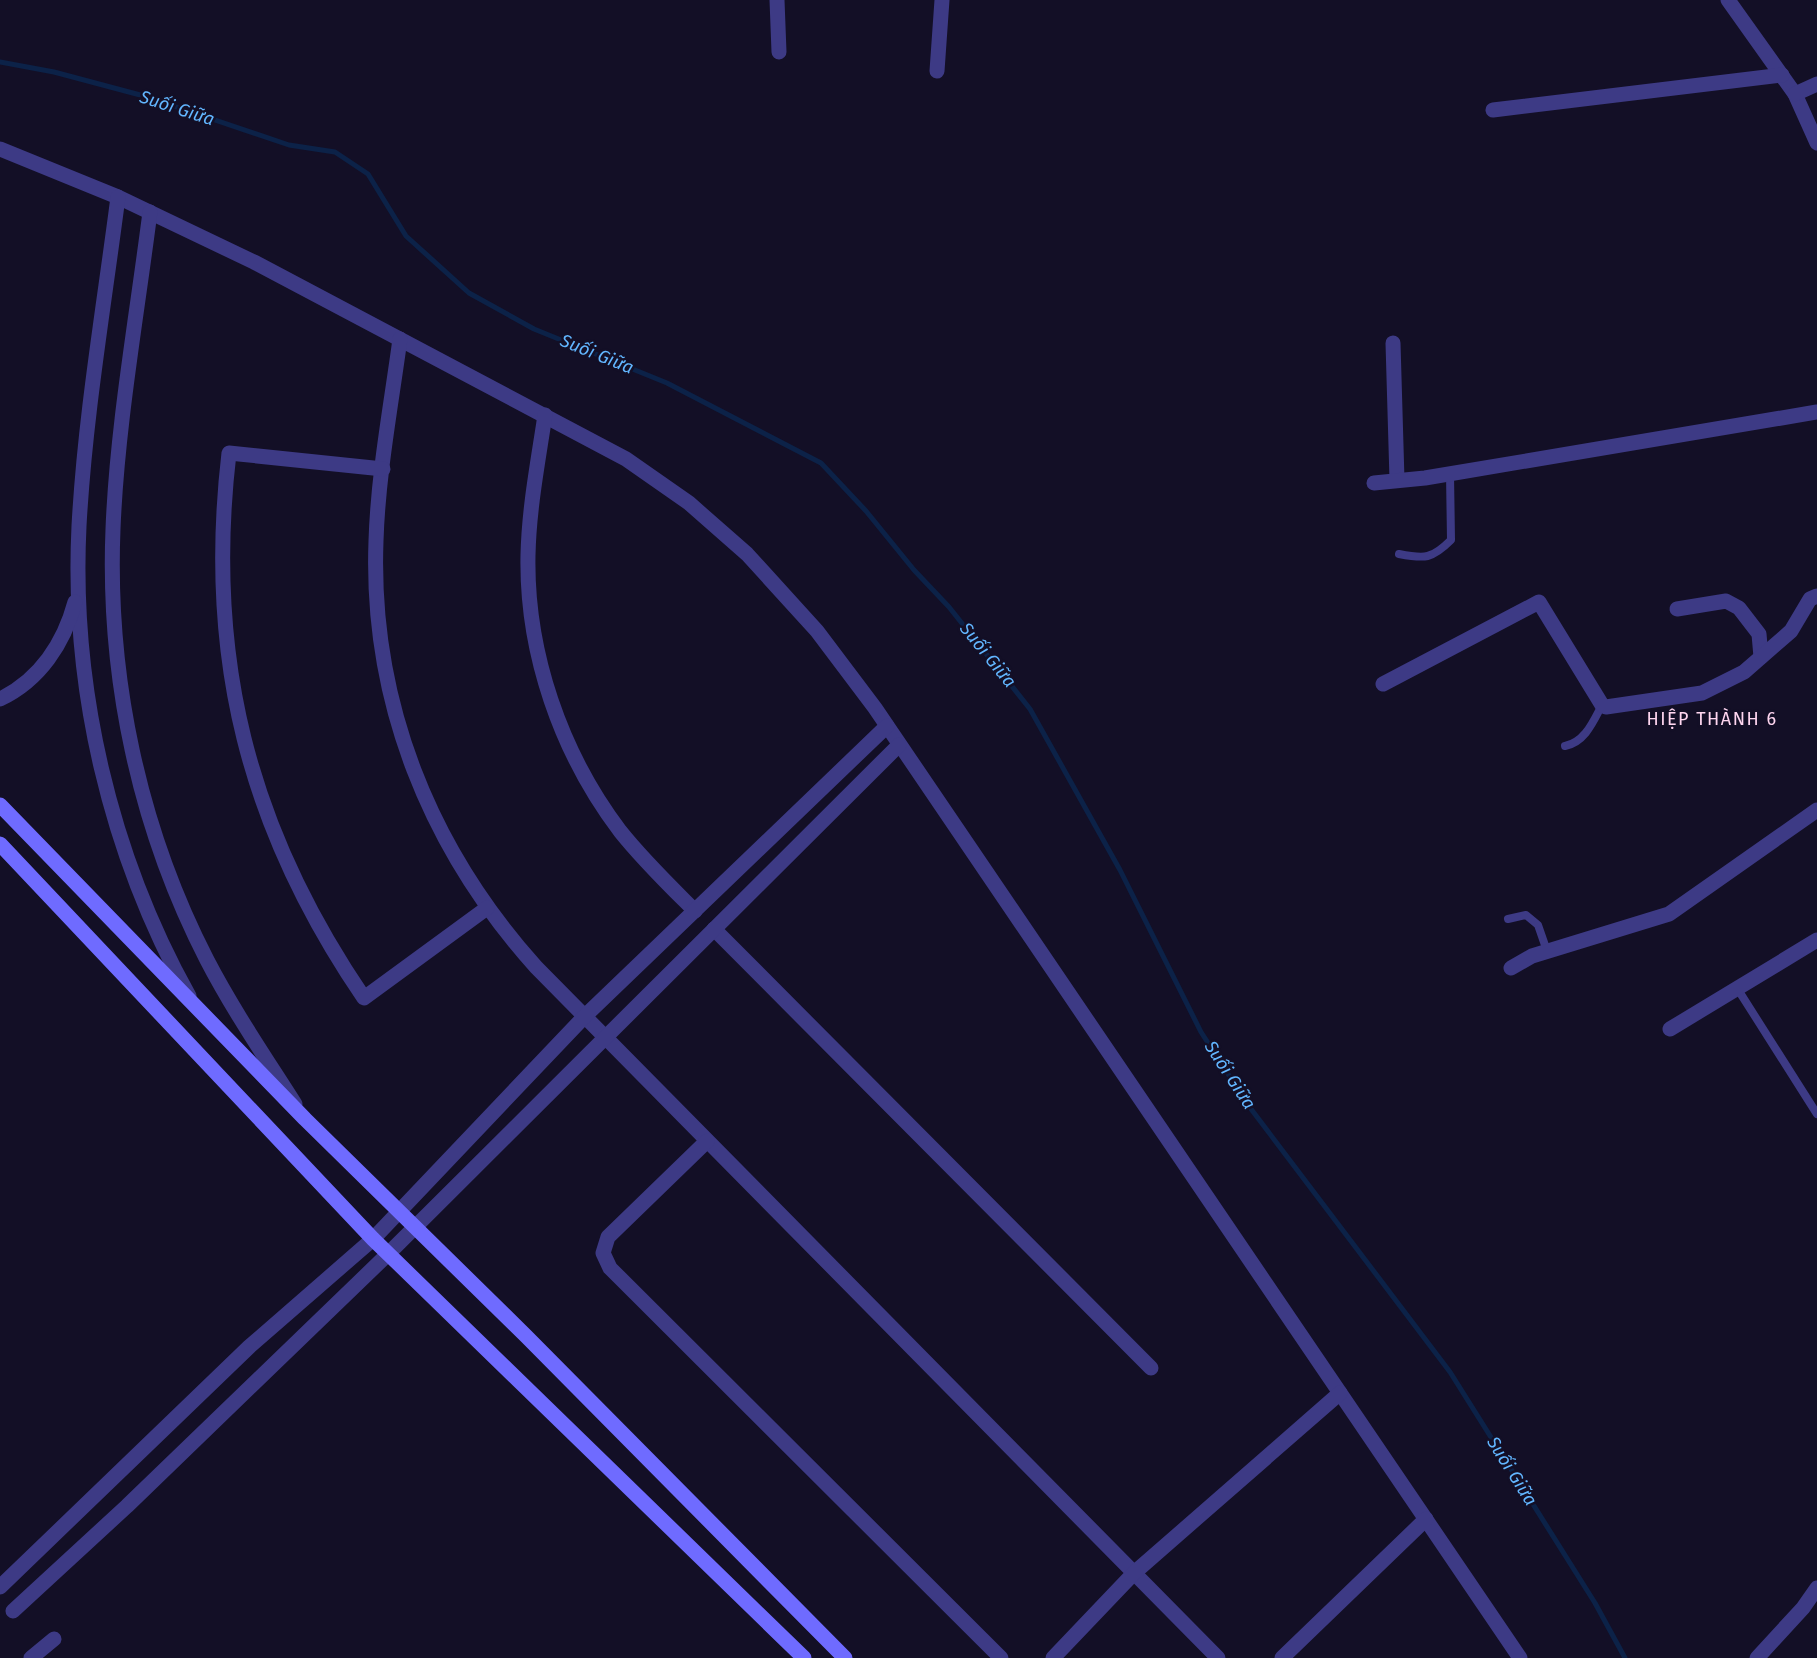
<svg xmlns="http://www.w3.org/2000/svg" width="1817" height="1658" font-family="'Fira Sans',sans-serif">
	<style>
		.lines { fill: none; stroke-linecap: round; stroke-linejoin: round }
		.stream { stroke: #0c2248; stroke-width: 5 }
		.lane { stroke: #3d3a85; stroke-width: 8 }
		.street { stroke: #3d3a85; stroke-width: 15 }
		.secondary { stroke: #6f6bff; stroke-width: 15 }
		.labels { text-anchor: middle; stroke-width: 5; stroke-linejoin: round; paint-order: stroke }
		.water-label { font-size: 18px; font-style: italic; fill: #62b6ff; stroke: #130f26 }
		.neighbourhood-label { font-size: 18px; letter-spacing: 1.5px; fill: #ffd6f0; stroke: #130f26 }
	</style>
	<rect width="100%" height="100%" fill="#130f26"/>
	<g class="lines">
		<path class="stream" d="M0 62 54 72 144 96 289 145 335 152 368 174 406 236 469 293 534 329 667 383 821 463 866 511 914 570 949 607 1030 709 1120 870 1201 1032 1248 1105 1450 1372 1595 1603 1625 1658"/>
		<g class="lane">
			<path d="M1399 554C1425 559 1432 559 1451 540L1450 474"/>
			<path d="M1565 746C1585 742 1593 722 1602 705"/>
			<path d="M1508 919 1526 915 1538 925 1547 951"/>
			<path d="M1737 988 1817 1114"/>
		</g>
		<g class="street">
			<path d="M777 0 779 52"/>
			<path d="M1728 0 1795 94 1817 143"/>
			<path d="M937 71 942 0"/>
			<path d="M1795 94 1817 84"/>
			<path d="M1493 110 1782 75"/>
			<path d="M0 149 118 197 254 262 626 459 689 503 747 554 817 631 875 708 1520 1658"/>
			<path d="M118 197C104 306 85 416 79 526 71 687 110 854 189 996"/>
			<path d="M150 212C137 315 117 426 113 529 107 677 139 828 207 960 233 1010 265 1057 295 1104"/>
			<path d="M400 339C391 406 378 474 376 541 370 702 430 849 536 967L1218 1658"/>
			<path d="M1393 343 1397 480"/>
			<path d="M545 415C538 462 529 508 528 555 526 653 561 753 620 831 643 860 669 885 695 911"/>
			<path d="M383 469 229 453C205 657 248 828 364 998L487 908"/>
			<path d="M1374 483 1425 478 1817 412"/>
			<path d="M1677 609 1726 601 1739 608 1759 634 1761 657"/>
			<path d="M1383 684 1539 602 1602 705 1606 707 1702 693 1744 672 1791 631 1810 599 1817 596"/>
			<path d="M0 699C40 680 64 643 75 602"/>
			<path d="M714 929 1151 1368"/>
			<path d="M1511 968 1532 956 1669 914 1817 810"/>
			<path d="M1670 1029 1817 940"/>
			<path d="M707 1141 608 1237 603 1253 610 1268 1001 1658"/>
			<path d="M0 1587 249 1347 373 1239 584 1017 887 726"/>
			<path d="M13 1611 127 1506 389 1253 899 745"/>
			<path d="M31 1658 54 1639"/>
			<path d="M1053 1658 1134 1573 1340 1393"/>
			<path d="M1282 1658 1426 1519"/>
			<path d="M1757 1658 1803 1608 1817 1588"/>
		</g>
		<g class="secondary">
			<path d="M0 805 305 1119 526 1336 845 1658"/>
			<path d="M0 844 373 1239 804 1658"/>
		</g>
	</g>
	<g class="labels">
		<g class="water-label">
			<text transform="translate(177 108) rotate(18)" y="6">Suối Giữa</text>
			<text transform="translate(597 354) rotate(22)" y="6">Suối Giữa</text>
			<text transform="translate(988 655) rotate(51)" y="6">Suối Giữa</text>
			<text transform="translate(1230 1075) rotate(57)" y="6">Suối Giữa</text>
			<text transform="translate(1512 1471) rotate(58)" y="6">Suối Giữa</text>
		</g>
		<g class="neighbourhood-label">
			<text x="1712" y="725">HIỆP THÀNH 6</text>
		</g>
	</g>
</svg>
